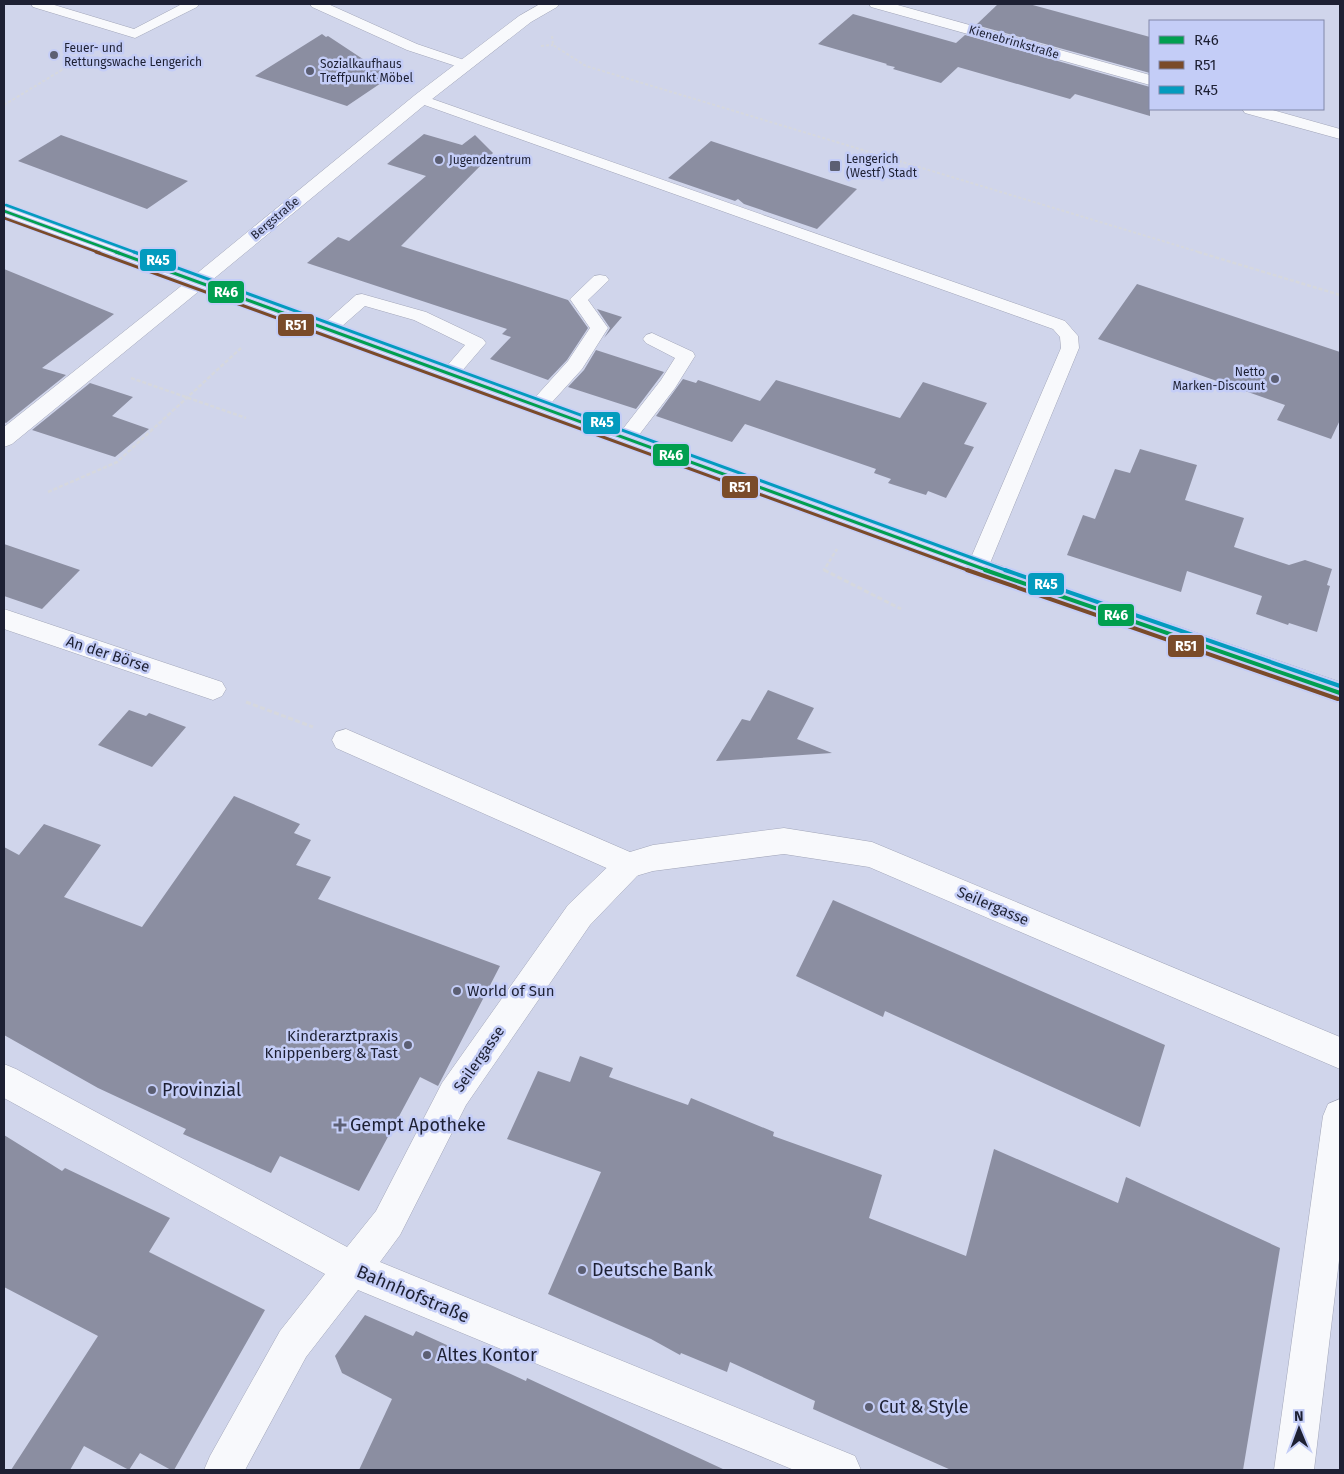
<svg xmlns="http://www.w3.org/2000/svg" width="1344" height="1474" font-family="'Fira Sans',sans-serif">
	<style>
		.building { fill: #8b8ea1 }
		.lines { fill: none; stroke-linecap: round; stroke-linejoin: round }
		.service-casing { stroke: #a2a6b9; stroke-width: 1 }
		.pedestrian-casing { stroke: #a2a6b9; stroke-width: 1 }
		.minor-casing { stroke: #a2a6b9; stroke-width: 1 }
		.tertiary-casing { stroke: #a2a6b9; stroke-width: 1 }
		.secondary-casing { stroke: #a2a6b9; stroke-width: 1 }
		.path-far2 { stroke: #d6d8de; stroke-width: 2; stroke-dasharray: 3 2; stroke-linecap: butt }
		.path-far1 { stroke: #d6d8de; stroke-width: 2.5; stroke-dasharray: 4 2; stroke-linecap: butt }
		.path { stroke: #d6d8de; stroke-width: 3; stroke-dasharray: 5 2.5; stroke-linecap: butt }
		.service { fill: #f8f9fc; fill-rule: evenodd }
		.pedestrian { fill: #f8f9fc; fill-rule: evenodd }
		.minor { fill: #f8f9fc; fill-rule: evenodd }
		.tertiary { fill: #f8f9fc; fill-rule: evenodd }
		.secondary { fill: #f8f9fc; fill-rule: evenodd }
		.bus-1-far2-casing { stroke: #c4cdf7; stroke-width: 5 }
		.bus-1-far1-casing { stroke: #c4cdf7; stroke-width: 6 }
		.bus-1-casing { stroke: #c4cdf7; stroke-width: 8 }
		.bus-2-far2-casing { stroke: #c4cdf7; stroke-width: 5 }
		.bus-2-far1-casing { stroke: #c4cdf7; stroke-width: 6 }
		.bus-2-casing { stroke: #c4cdf7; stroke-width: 8 }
		.bus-3-far2-casing { stroke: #c4cdf7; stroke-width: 5 }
		.bus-3-far1-casing { stroke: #c4cdf7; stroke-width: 6 }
		.bus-3-casing { stroke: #c4cdf7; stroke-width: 8 }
		.bus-1-far2 { stroke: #019f50; stroke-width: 2.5 }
		.bus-1-far1 { stroke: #019f50; stroke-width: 3 }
		.bus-1 { stroke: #019f50; stroke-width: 4 }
		.bus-2-far2 { stroke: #7a4b2a; stroke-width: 2.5 }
		.bus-2-far1 { stroke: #7a4b2a; stroke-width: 3 }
		.bus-2 { stroke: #7a4b2a; stroke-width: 4 }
		.bus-3-far2 { stroke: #039bbe; stroke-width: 2.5 }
		.bus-3-far1 { stroke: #039bbe; stroke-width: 3 }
		.bus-3 { stroke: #039bbe; stroke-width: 4 }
		.poi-dot { fill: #5c5f73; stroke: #c4cdf7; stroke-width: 2 }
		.labels { text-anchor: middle; stroke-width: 5; stroke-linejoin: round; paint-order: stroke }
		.far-street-label { font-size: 12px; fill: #1d2033; stroke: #c4cdf7 }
		.far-poi-label { font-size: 12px; fill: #1d2033; stroke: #c4cdf7; text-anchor: start }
		.street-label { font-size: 15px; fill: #1d2033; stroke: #c4cdf7 }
		.poi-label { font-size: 15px; fill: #1d2033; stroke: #c4cdf7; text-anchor: start }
		.near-poi-label { font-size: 18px; fill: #1d2033; stroke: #c4cdf7; text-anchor: start }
		.near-street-label { font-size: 18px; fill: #1d2033; stroke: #c4cdf7 }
		.line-badge { stroke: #c4cdf7; stroke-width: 2 }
		.badge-label { font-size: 14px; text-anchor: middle; font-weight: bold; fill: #fff }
	</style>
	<rect width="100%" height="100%" fill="#d0d5eb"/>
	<g class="building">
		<path d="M998 4H1029L1150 37V73L976 25Z"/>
		<path d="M853 14 956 43 965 35 1150 87V116L1075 94 1070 99 958 67 941 83 893 69 895 67 886 65 887 64 818 44Z"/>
		<path d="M322 34 326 37 328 36 390 77 347 106 255 76Z"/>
		<path d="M424 134 462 145 475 135 493 153 401 246 568 300 588 328 567 360 548 380 490 359 511 337 502 334 507 329 307 263 338 237 349 241 426 176 387 164Z"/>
		<path d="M61 135 119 156 188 181 147 209 18 161Z"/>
		<path d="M711 141 857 189 817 229 744 204 738 199 735 201 668 178Z"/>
		<path d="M4 269 114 314 42 368 66 375 6 423 4 422Z"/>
		<path d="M1137 284 1340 352V420L1331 439 1277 420 1285 405 1098 339Z"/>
		<path d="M597 309 622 317 604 338 610 328Z"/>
		<path d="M596 350 664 372 636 409 568 387 584 370Z"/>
		<path d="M683 379 696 383 698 380 760 401 776 380 900 418 923 382 987 403 964 444 974 447 946 498 928 491 926 495 888 483 891 479 874 473 876 469 745 424 732 442 656 416Z"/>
		<path d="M90 383 133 397 112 416 149 429 115 457 32 430Z"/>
		<path d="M1140 449 1197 465 1185 500 1244 518 1234 547 1289 565 1305 560 1332 569 1327 585 1330 586 1317 632 1289 623 1288 625 1256 614 1262 596 1187 571 1181 592 1067 555 1083 515 1095 519 1115 469 1130 473Z"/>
		<path d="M4 544 80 570 42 609 4 596Z"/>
		<path d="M768 690 814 708 797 739 832 753 716 761 742 719 750 721Z"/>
		<path d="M129 710 146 716 149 713 186 727 152 767 98 745Z"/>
		<path d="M234 796 300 824 294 833 311 840 296 865 331 877 318 899 500 966 438 1086 420 1077 359 1191 280 1156 271 1173 183 1134 186 1129 98 1088 4 1035V847L19 855 44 824 101 845 64 897 142 927Z"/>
		<path d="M833 900 1165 1045 1140 1127 885 1011 883 1017 796 976Z"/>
		<path d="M580 1056 613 1068 609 1077 688 1105 691 1098 774 1132 773 1136 882 1175 869 1218 966 1256 994 1149 1118 1203 1126 1177 1280 1248 1243 1470H951L813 1409 815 1401 730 1362 727 1372 681 1353 680 1355 651 1339 548 1294 601 1172 507 1139 538 1071 570 1082Z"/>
		<path d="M4 1135 62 1171 65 1168 170 1218 149 1252 265 1310 174 1470H171L140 1453 129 1470 84 1446 70 1470H11L98 1336 4 1287Z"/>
		<path d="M365 1315 413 1336 416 1331 526 1381 527 1378 725 1470H359L392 1399 342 1373 335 1356Z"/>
	</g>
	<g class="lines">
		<g class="service-casing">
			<g id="service">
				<path d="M31 4H51L134 29 182 4H199L197 7 135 38 33 7Z"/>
				<path d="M310 4H328L417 44 470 62 472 65 470 68 465 69 407 50 312 7Z"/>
				<path d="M421 95 1065 321 1078 336 1079 348 986 573 978 575 970 573 967 567 1061 348 1060 337 1053 329 416 102 414 99 416 96Z"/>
				<path d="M600 275 606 276 609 280 588 300 608 328 582 369 544 411 537 413 530 411 527 407 530 403 568 361 590 328 570 299 594 276Z"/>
				<path d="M362 294 426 312 483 339 486 343 455 379 448 381 441 379 439 375 465 345 414 320 365 306 333 334 327 336 321 334 318 330 321 326 356 295Z"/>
				<path d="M652 333 693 352 695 356 675 388 632 444 625 446 618 444 615 439 661 380 675 358 646 343 643 339 646 335Z"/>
			</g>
		</g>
		<g class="pedestrian-casing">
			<g id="pedestrian">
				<path d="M629 852 639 856 644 865 639 874 590 925 466 1105 400 1235 380 1262 855 1456 861 1470H794L358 1290 306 1357 245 1470H204L210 1456 280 1331 325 1274 4 1098V1064L16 1069 347 1247 376 1211 442 1083 568 905 619 856Z"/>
				<path d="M1340 1099V1252L1314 1470H1274L1323 1116 1328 1104Z"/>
			</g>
		</g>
		<g class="minor-casing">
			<g id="minor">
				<path d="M869 4H894L1150 75V85L871 7Z"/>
				<path d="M1242 109H1269L1340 129V139L1245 113Z"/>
				<path d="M197 277 204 279 207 283 204 287 12 444 4 447V427L190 279Z"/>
				<path d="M4 609 222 682 226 689 222 696 213 700 4 629Z"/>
				<path d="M346 729 630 852 653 845 784 828 872 842 1340 1037V1069L869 867 784 854 653 871 629 878 336 748 332 740 336 732Z"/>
			</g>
		</g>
		<g class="tertiary-casing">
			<path id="tertiary" d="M4 205 204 279 207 283 204 287 197 289 190 287 4 217Z"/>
		</g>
		<g class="secondary-casing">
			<path id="secondary" d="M540 4H559L557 7 531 22 427 103 211 281 987 561 1340 682V703L969 573 190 287 187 283 190 279 415 95 519 16Z"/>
		</g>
		<g class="path-far2">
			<path d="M552 36 553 45 586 66 1202 253"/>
			<path d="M541 46 553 45"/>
			<path d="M4 105 93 51"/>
		</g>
		<g class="path-far1">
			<path d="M1198 252 1340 295"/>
			<path d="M131 378 246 418"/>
			<path d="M48 492 117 462 241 348"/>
			<path d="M826 571 824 570 837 549"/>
		</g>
		<g class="path">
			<path d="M824 570 901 609"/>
			<path d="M246 702 313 727"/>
		</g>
		<use href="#service" class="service"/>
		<use href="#pedestrian" class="pedestrian"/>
		<use href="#minor" class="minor"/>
		<use href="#tertiary" class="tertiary"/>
		<use href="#secondary" class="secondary"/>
		<g class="bus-1-far2-casing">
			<path id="bus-1-far2" d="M4 211 119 253"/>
		</g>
		<g class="bus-1-far1-casing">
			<path id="bus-1-far1" d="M116 252 989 571"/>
		</g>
		<g class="bus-1-casing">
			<path id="bus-1" d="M985 570 1340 693"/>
		</g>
		<g class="bus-2-far2-casing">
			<path id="bus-2-far2" d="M4 218 100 253"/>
		</g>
		<g class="bus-2-far1-casing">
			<path id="bus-2-far1" d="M96 252 970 571"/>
		</g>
		<g class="bus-2-casing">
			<path id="bus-2" d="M967 570 1338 699"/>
		</g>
		<g class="bus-3-far2-casing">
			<path id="bus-3-far2" d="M6 205 137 253"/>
		</g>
		<g class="bus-3-far1-casing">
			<path id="bus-3-far1" d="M134 252 1008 571"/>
		</g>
		<g class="bus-3-casing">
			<path id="bus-3" d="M1005 570 1340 686"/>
		</g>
		<use href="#bus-1-far2" class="bus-1-far2"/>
		<use href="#bus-1-far1" class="bus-1-far1"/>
		<use href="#bus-1" class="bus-1"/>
		<use href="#bus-2-far2" class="bus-2-far2"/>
		<use href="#bus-2-far1" class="bus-2-far1"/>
		<use href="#bus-2" class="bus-2"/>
		<use href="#bus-3-far2" class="bus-3-far2"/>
		<use href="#bus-3-far1" class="bus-3-far1"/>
		<use href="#bus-3" class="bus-3"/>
	</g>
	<g class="poi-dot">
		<circle cx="54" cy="55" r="5"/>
		<circle cx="310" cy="71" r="5"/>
		<circle cx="439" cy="160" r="5"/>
		<rect x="829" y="160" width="12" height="12" rx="2.5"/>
		<circle cx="1275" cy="379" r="5"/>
		<circle cx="457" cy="991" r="5"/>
		<circle cx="408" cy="1045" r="5"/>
		<circle cx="152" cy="1090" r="5"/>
		<path d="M337.5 1117.5h5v5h5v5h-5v5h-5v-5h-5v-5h5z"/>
		<circle cx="582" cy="1270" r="5"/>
		<circle cx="427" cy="1355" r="5"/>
		<circle cx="869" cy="1407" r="5"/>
	</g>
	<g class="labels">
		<g class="far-street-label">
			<text transform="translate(1014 42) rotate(16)" y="4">Kienebrinkstraße</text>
			<text transform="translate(275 218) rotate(-40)" y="4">Bergstraße</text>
		</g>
		<g class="far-poi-label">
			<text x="64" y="52">Feuer- und<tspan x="64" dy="14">Rettungswache Lengerich</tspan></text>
			<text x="320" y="68">Sozialkaufhaus<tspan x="320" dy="14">Treffpunkt Möbel</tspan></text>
			<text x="846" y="163">Lengerich<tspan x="846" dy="14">(Westf) Stadt</tspan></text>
			<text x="449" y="164">Jugendzentrum</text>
			<text x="1265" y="376" text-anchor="end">Netto<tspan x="1265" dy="14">Marken-Discount</tspan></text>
		</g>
		<g class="street-label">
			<text transform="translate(108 654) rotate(18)" y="5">An der Börse</text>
			<text transform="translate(993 906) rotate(23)" y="5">Seilergasse</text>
			<text transform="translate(479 1059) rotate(-55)" y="5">Seilergasse</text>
		</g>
		<g class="poi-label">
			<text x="467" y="996">World of Sun</text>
			<text x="398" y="1041" text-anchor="end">Kinderarztpraxis<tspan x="398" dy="17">Knippenberg &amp; Tast</tspan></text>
		</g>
		<g class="near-poi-label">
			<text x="162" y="1096">Provinzial</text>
			<text x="350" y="1131">Gempt Apotheke</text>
			<text x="592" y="1276">Deutsche Bank</text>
			<text x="437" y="1361">Altes Kontor</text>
			<text x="879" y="1413">Cut &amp; Style</text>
		</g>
		<g class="near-street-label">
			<text transform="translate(413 1294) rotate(23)" y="6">Bahnhofstraße</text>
		</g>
	</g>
	<g class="line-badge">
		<rect x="139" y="248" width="38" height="24" rx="5" fill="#039bbe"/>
		<rect x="207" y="280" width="38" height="24" rx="5" fill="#019f50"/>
		<rect x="277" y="313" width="38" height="24" rx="5" fill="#7a4b2a"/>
		<rect x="582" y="411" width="39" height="24" rx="5" fill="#039bbe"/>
		<rect x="652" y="443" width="38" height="24" rx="5" fill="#019f50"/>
		<rect x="721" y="475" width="38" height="24" rx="5" fill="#7a4b2a"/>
		<rect x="1027" y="572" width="38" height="24" rx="5" fill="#039bbe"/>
		<rect x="1097" y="603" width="38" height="24" rx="5" fill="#019f50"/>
		<rect x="1167" y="634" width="38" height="24" rx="5" fill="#7a4b2a"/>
	</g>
	<g class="badge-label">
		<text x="158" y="265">R45</text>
		<text x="226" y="297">R46</text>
		<text x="296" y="330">R51</text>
		<text x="602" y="427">R45</text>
		<text x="671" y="460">R46</text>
		<text x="740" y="492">R51</text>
		<text x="1046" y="589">R45</text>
		<text x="1116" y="620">R46</text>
		<text x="1186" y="651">R51</text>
	</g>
	<rect width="1344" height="1474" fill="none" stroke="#1d2033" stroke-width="10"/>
	<rect x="1149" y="20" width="175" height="90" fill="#c4cdf7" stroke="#8188a9"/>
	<rect x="1159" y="36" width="25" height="8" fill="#019f50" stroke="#8188a9"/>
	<text x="1194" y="45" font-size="15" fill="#1d2033">R46</text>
	<rect x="1159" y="61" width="25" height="8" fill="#7a4b2a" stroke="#8188a9"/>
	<text x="1194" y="70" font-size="15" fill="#1d2033">R51</text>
	<rect x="1159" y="86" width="25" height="8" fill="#039bbe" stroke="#8188a9"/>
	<text x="1194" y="95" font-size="15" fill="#1d2033">R45</text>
	<g transform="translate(1299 1429) rotate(359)" stroke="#c4cdf7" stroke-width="4" paint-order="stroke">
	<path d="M0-4L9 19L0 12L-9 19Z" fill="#1d2033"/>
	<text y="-8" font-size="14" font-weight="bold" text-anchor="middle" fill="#1d2033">N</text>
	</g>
</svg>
